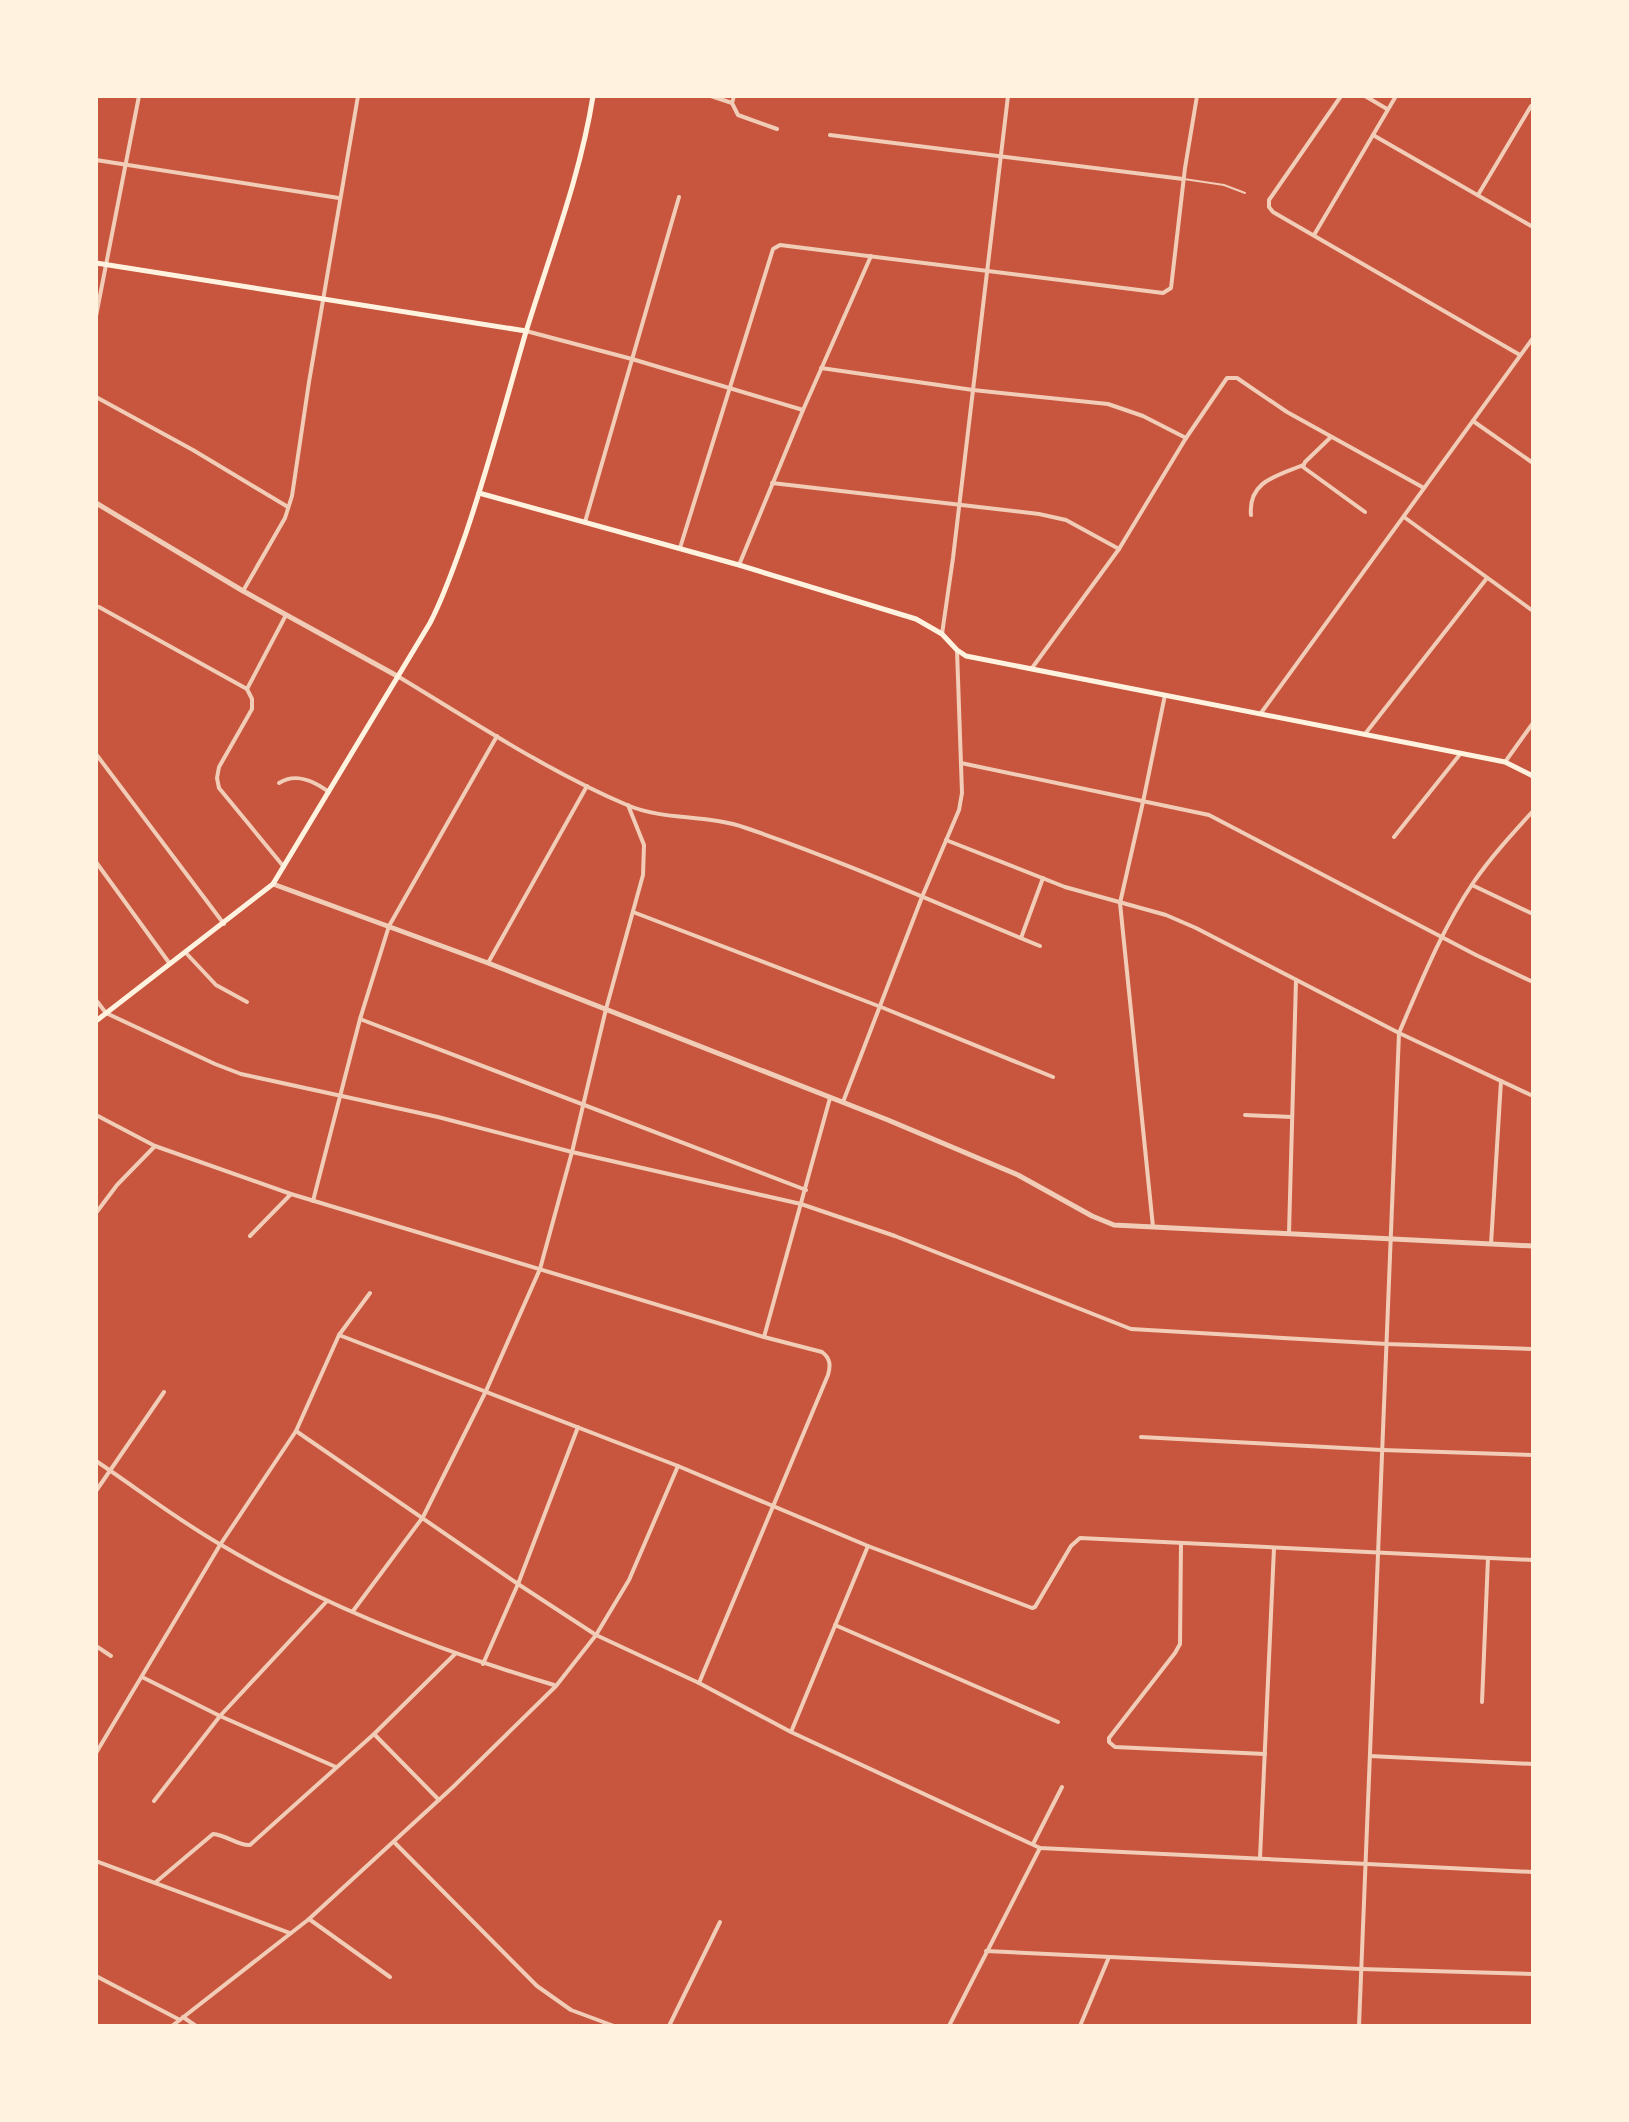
<svg xmlns="http://www.w3.org/2000/svg" width="1629" height="2122" font-family="'Roboto Condensed',sans-serif">
	<style>
		.lines { fill: none; stroke-linecap: round; stroke-linejoin: round }
		.service { stroke: #f1ccb7; stroke-width: 2 }
		.minor { stroke: #f1ccb7; stroke-width: 4 }
		.tertiary { stroke: #f1ccb7; stroke-width: 5 }
		.secondary { stroke: #fff3e0; stroke-width: 5 }
	</style>
	<rect width="100%" height="100%" fill="#c8553d"/>
	<g class="lines">
		<path class="service" d="M1184 179 1224 185 1245 193"/>
		<g class="minor">
			<path d="M711 96 732 103"/>
			<path d="M734 96 732 103 738 115 777 129"/>
			<path d="M1341 96 1269 200V207L1273 212 1520 355"/>
			<path d="M1365 96 1387 109"/>
			<path d="M830 135 1183 179"/>
			<path d="M1373 135 1533 227"/>
			<path d="M96 160 339 198"/>
			<path d="M1478 195 1531 106"/>
			<path d="M1314 235 1396 96"/>
			<path d="M526 331 632 359 803 410"/>
			<path d="M821 368 973 390 1108 404 1143 416 1186 438"/>
			<path d="M96 397 193 450 288 507"/>
			<path d="M96 398V316L139 96"/>
			<path d="M1473 421 1533 463"/>
			<path d="M1331 437 1305 462 1303 467 1365 512"/>
			<path d="M772 483 1039 514 1066 520 1119 549"/>
			<path d="M1251 515C1248 481 1277 476 1303 465"/>
			<path d="M1404 517 1533 611"/>
			<path d="M585 522 679 197"/>
			<path d="M680 548 773 249 780 245 1163 293 1171 288 1185 168 1197 96"/>
			<path d="M739 565 803 410 871 256"/>
			<path d="M243 591 285 518 292 496 309 382 358 96"/>
			<path d="M99 607 247 689"/>
			<path d="M942 634 953 558 1008 96"/>
			<path d="M1032 668 1119 549 1186 438 1227 378H1237L1287 412 1424 488"/>
			<path d="M399 677C472 721 549 772 627 805 664 821 708 814 746 828 846 862 942 906 1040 946"/>
			<path d="M1261 713 1533 338"/>
			<path d="M1365 734 1487 578"/>
			<path d="M96 754 224 924"/>
			<path d="M1505 762 1533 723"/>
			<path d="M961 763 1209 815 1476 955 1533 982"/>
			<path d="M279 783C296 772 314 781 329 792"/>
			<path d="M1394 837 1461 753"/>
			<path d="M946 840 1065 887 1166 915 1196 928 1399 1033 1533 1096"/>
			<path d="M96 862 170 964"/>
			<path d="M284 867 219 788 217 778 219 767 252 709V699L247 689 286 615"/>
			<path d="M1472 885 1533 914"/>
			<path d="M633 912 881 1007 1053 1077"/>
			<path d="M1021 938 1043 878"/>
			<path d="M186 953 216 985 247 1002"/>
			<path d="M488 963 587 786"/>
			<path d="M96 1000 106 1013 215 1064 241 1074 438 1117 572 1152 801 1204 895 1236 1131 1329 1387 1344 1533 1349"/>
			<path d="M360 1019 806 1190"/>
			<path d="M843 1102 922 897 959 810 962 793 957 650"/>
			<path d="M96 1115 155 1146 291 1194 764 1337 822 1352C830 1358 831 1365 828 1375L699 1683"/>
			<path d="M1245 1115 1292 1117"/>
			<path d="M313 1201 360 1019 389 926 497 736"/>
			<path d="M96 1213 117 1185 155 1146"/>
			<path d="M1153 1227 1120 903 1143 802 1165 695"/>
			<path d="M1289 1233 1296 980"/>
			<path d="M250 1236 291 1194"/>
			<path d="M1491 1244 1501 1081"/>
			<path d="M339 1335 678 1466 868 1546 1032 1608 1035 1607 1071 1546 1080 1538 1533 1560"/>
			<path d="M764 1337 830 1098"/>
			<path d="M296 1431 518 1584 596 1635 699 1683 791 1732 1040 1848 1533 1872"/>
			<path d="M1141 1437 1382 1450 1533 1455"/>
			<path d="M96 1461C138 1489 179 1521 223 1546 326 1607 440 1651 554 1685"/>
			<path d="M96 1491 164 1392"/>
			<path d="M1181 1543 1180 1644 1175 1653 1109 1738V1742L1115 1747 1265 1754"/>
			<path d="M353 1611 423 1517 486 1391 540 1269 572 1152 606 1009 643 875 644 845 628 805"/>
			<path d="M835 1625 1058 1722"/>
			<path d="M96 1646 111 1656"/>
			<path d="M483 1664 518 1584 578 1427"/>
			<path d="M142 1677 220 1716 336 1767"/>
			<path d="M1482 1702 1488 1558"/>
			<path d="M791 1732 868 1546"/>
			<path d="M374 1734 439 1800"/>
			<path d="M96 1753 220 1545 296 1431 339 1335 370 1293"/>
			<path d="M1370 1756 1533 1764"/>
			<path d="M154 1801 220 1716 327 1601"/>
			<path d="M394 1842 537 1986 571 2010 614 2026"/>
			<path d="M1033 1844 1062 1787"/>
			<path d="M1260 1858 1274 1548"/>
			<path d="M96 1861 290 1933"/>
			<path d="M156 1882 213 1834C227 1835 238 1846 250 1845L374 1734 455 1654"/>
			<path d="M309 1919 390 1977"/>
			<path d="M986 1951 1361 1969 1533 1974"/>
			<path d="M96 1976 180 2020"/>
			<path d="M183 2017 196 2026"/>
			<path d="M172 2026 309 1919 453 1787 556 1686 596 1635 629 1580 678 1466"/>
			<path d="M669 2026 720 1922"/>
			<path d="M949 2026 1040 1848"/>
			<path d="M1080 2026 1109 1957"/>
			<path d="M1359 2026 1399 1033C1421 982 1442 929 1473 883 1491 857 1512 834 1533 811"/>
		</g>
		<g class="tertiary">
			<path d="M96 503 243 591 399 677"/>
			<path d="M273 884 488 963 888 1120 1018 1175 1092 1216 1114 1225 1533 1246"/>
		</g>
		<g class="secondary">
			<path d="M96 263 526 331"/>
			<path d="M479 493 739 565 916 619 942 634 957 650 966 656 1505 762 1533 776"/>
			<path d="M96 1021 273 884 430 623C445 594 455 564 466 533 488 468 506 401 525 335 549 256 580 178 593 96"/>
		</g>
	</g>
	<rect width="1629" height="2122" fill="none" stroke="#fff3e0" stroke-width="196"/>
</svg>
